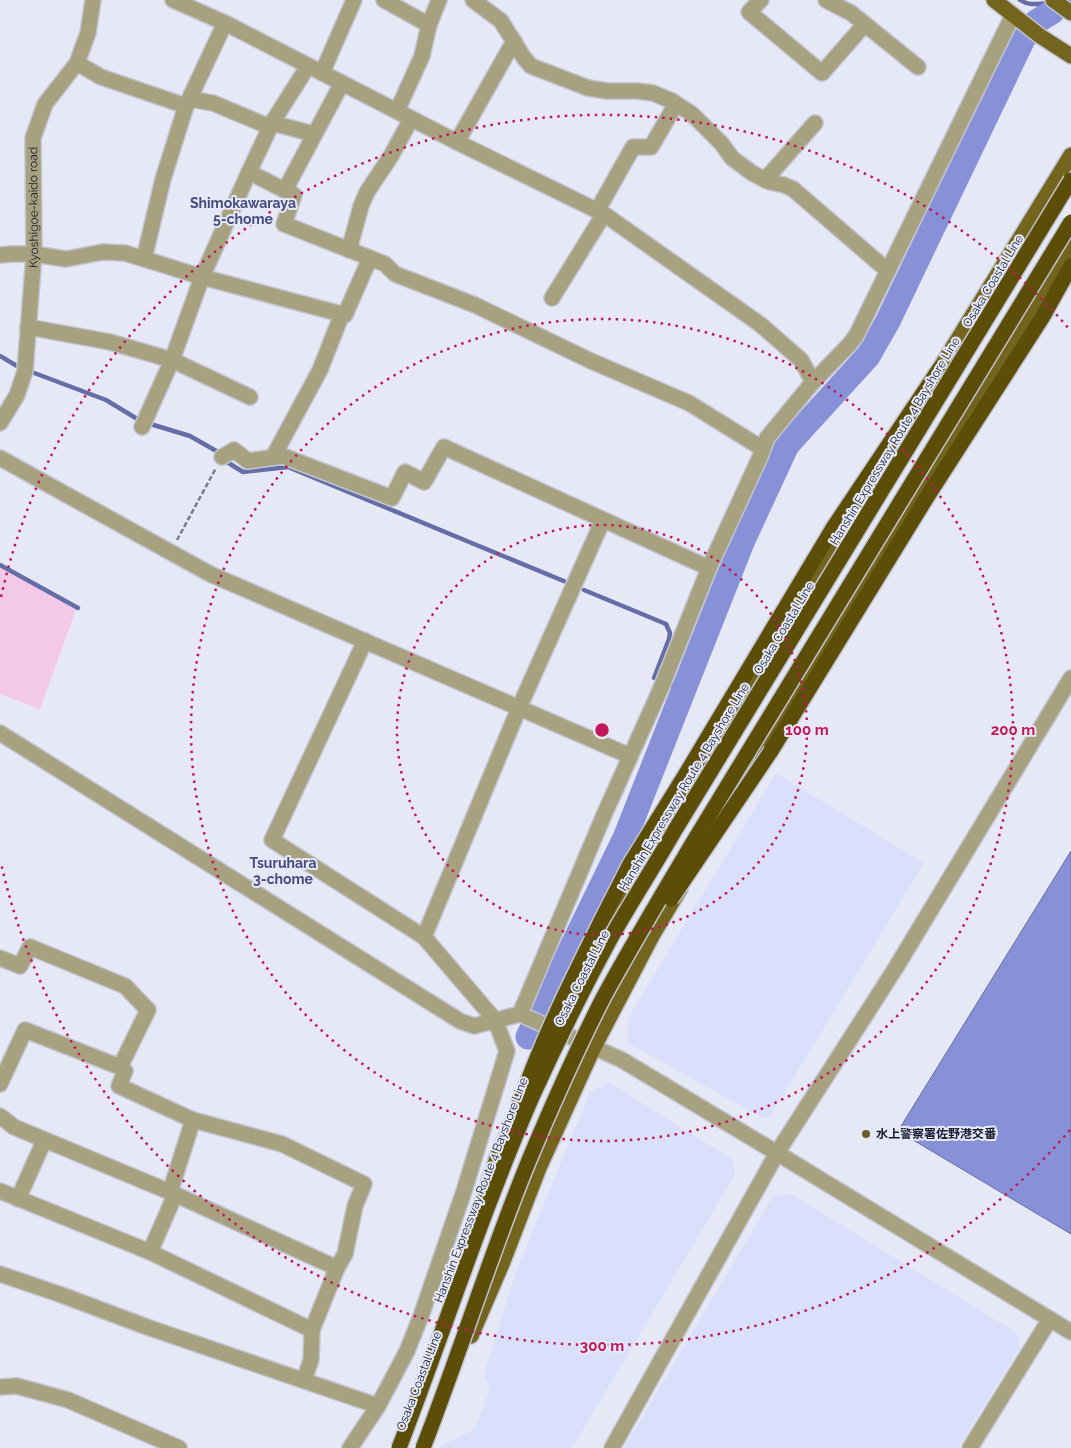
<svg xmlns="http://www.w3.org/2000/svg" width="1071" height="1448" font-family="Raleway,'Noto Sans JP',sans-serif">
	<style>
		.built { fill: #dae0fc }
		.green { fill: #f4c9e8 }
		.water { fill: #8791d8; stroke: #656da6 }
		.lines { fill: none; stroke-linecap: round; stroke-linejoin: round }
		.stream { stroke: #656da6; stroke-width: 4.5 }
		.river { stroke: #8791d8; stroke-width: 25 }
		.minor-casing { stroke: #c1c4d2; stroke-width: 18 }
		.major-casing { stroke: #c1c4d2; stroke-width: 18 }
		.highway-casing { stroke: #c1c4d2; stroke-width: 18 }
		.path { stroke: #787b8c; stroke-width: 2.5; stroke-dasharray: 5 2.5; stroke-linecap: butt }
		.minor { stroke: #a8a17f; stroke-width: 15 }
		.major { stroke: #73641e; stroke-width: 15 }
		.highway { stroke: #5c4e09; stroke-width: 15 }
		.highway-bridge-casing { stroke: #c1c4d2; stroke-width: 18; stroke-linecap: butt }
		.highway-bridge { stroke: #5c4e09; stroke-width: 15 }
		.ring { fill: none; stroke: #c2185b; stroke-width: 2.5; stroke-dasharray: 2.5 5 }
		.poi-dot { fill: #6a5f2c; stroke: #e6e9f5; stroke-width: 2 }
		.labels { text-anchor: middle; stroke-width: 4; stroke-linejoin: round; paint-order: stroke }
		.street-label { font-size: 12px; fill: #171a30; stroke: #e6e9f5 }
		.poi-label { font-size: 12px; font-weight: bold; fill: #171a30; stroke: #e6e9f5; text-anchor: start }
		.neighbourhood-label { font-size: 14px; font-weight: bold; fill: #454b80; stroke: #e6e9f5 }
		.centre { fill: #c2185b; stroke: #e6e9f5; stroke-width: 2.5 }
		.ring-label { font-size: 15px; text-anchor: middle; font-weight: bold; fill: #c2185b; stroke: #e6e9f5; stroke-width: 4; stroke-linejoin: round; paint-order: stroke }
	</style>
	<rect width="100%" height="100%" fill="#e6e9f5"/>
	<g class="built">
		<path d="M776 773 924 863 770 1117 763 1118 628 1043V1018Z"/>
		<path d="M610 1083 732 1159 735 1175 572 1448H439L440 1446 474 1430 490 1389 484 1374 517 1269 590 1092Z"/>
		<path d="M791 1194 1017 1333 1020 1347 958 1448H624L773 1196Z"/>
	</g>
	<path class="green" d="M0 566 76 610 40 709 0 694Z"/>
	<path class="water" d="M1071 851V1234L898 1131Z"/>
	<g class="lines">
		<g class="stream">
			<path d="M1020 0C1029 6 1037 4 1047 3L1049 1"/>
			<path d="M0 356 17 366"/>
			<path d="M29 371 106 400 139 420"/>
			<path d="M147 423 190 436 218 452"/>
			<path d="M227 462 243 472 288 467 566 582"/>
			<path d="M0 565 78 608"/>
			<path d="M584 590 666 624 670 633 669 639 654 678"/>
			<path d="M668 684 684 690"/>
		</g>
		<path class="river" d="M528 1037 625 838 743 540 787 445 868 356 888 321 1023 39 1036 22 1052 12 1060 0"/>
		<g class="minor-casing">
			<g id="minor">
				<path d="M173 0 225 23 457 142 604 214 761 325 801 360 813 382"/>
				<path d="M384 0 429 25"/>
				<path d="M473 0 501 21 524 58 531 66 588 88 607 91H637L653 93 672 101 692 114 721 143 732 158 752 173 770 182 784 185 793 189 888 271"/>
				<path d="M761 0 749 12 822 73 865 24"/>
				<path d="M826 0 851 13 918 67"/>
				<path d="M77 63 101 77 186 106"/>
				<path d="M322 73 354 0"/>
				<path d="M190 99 213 103 270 127"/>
				<path d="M397 111 422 56 429 25 439 0"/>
				<path d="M272 123 314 134"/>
				<path d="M457 142 514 41"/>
				<path d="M249 172 294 195 284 224 385 264 395 274 475 305 591 361 689 403 763 449"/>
				<path d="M765 180 815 123"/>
				<path d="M285 190 342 83"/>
				<path d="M597 211 633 147H651L676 104"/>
				<path d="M349 250 361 206 367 192 391 156 411 119"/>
				<path d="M0 255 11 254H34L66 259 103 252 125 253 202 277 345 315 370 258"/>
				<path d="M144 259 163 179 186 106 225 23"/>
				<path d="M552 298 604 214"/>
				<path d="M28 327 110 342 172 360 250 397"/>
				<path id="s1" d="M0 423 17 395 25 371 34 254 33 138 45 104 77 63 88 33 93 0"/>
				<path d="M142 427 172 360 202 277 249 172 272 123 308 66"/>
				<path d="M222 457 234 450 248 461 283 456 392 498 405 472 424 482 444 447 709 568"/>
				<path d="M273 457 320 370 342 314"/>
				<path d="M0 458 210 574 630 756"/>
				<path d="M0 733 460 1021 474 1026 520 1014 622 1060 777 1153 1071 1332"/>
				<path d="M424 937 519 708 603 520"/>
				<path d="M0 958 20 966 30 947 125 986 148 1010 120 1067 125 1071 119 1086 193 1120 282 1144 364 1184 355 1206 345 1254 337 1268 312 1330 311 1360 304 1380"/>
				<path d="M520 1014 604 815 661 688 709 568 760 457 767 438 813 382 848 346 856 336 1013 15"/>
				<path d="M0 1084 25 1030 120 1067"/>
				<path d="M0 1116 14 1127 170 1192 337 1268"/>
				<path d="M0 1191 150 1252 312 1330"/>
				<path d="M170 1192 193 1120"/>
				<path d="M18 1199 44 1141"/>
				<path d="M150 1252 175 1195"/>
				<path d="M0 1274 59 1294 147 1327 378 1406"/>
				<path d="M0 1387 17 1386 68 1400 179 1448"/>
				<path d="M350 1448 378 1406 407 1351 421 1316 464 1191 507 1051 495 1020 424 937 272 840 365 641"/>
				<path d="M612 1448 777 1153 895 969 1071 678"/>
				<path d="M970 1448 1050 1319"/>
			</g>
		</g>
		<g class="major-casing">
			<g id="major">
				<path d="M994 0 1040 36 1071 56"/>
				<path d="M1053 0 1071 13"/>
				<path d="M934 378 1071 155"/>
				<path d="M741 785 922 486 1071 247"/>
				<path d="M586 968 622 899 873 479"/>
				<path d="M480 1208 498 1155 524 1097"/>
				<path d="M471 1336 502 1264 539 1168 594 1047 652 936 680 889"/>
			</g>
		</g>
		<g class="highway-casing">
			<g id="highway">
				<path d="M771 751 927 497 1042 318 1071 266"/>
				<path d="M600 923 630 864 684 777 833 528 940 368"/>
			</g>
		</g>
		<path class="path" d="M177 540 216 468"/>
		<use href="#minor" class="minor"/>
		<use href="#major" class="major"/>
		<use href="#highway" class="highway"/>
		<g class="highway-bridge-casing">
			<g id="highway-bridge">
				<path d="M671 899 771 751"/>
				<path d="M518 1108C540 1044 570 983 600 923"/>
				<path d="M399 1448C444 1331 482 1212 532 1097 557 1042 584 987 613 934 633 899 655 865 675 830L1071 180"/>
				<path d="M423 1448C460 1353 490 1255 529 1160 552 1105 576 1051 603 998 631 946 662 895 692 844L1071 222"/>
			</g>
		</g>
		<use href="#highway-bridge" class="highway-bridge"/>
	</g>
	<g class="ring">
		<circle cx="602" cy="730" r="205"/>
		<circle cx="602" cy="730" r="411"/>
		<path d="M1070 1130A616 616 0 0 1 1 863M1 597A616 616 0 0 1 1070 330"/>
	</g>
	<circle class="poi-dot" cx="866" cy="1134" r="5"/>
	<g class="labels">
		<g class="street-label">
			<text dy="4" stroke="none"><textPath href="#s1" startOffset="222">Kyoshigoe-kaido road</textPath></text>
			<text transform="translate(993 281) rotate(-59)" y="4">Osaka Coastal Line</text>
			<text transform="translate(895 441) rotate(-59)" y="4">Hanshin Expressway Route 4 Bayshore Line</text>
			<text transform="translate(784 628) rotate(-59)" y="4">Osaka Coastal Line</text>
			<text transform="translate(684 787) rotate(-59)" y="4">Hanshin Expressway Route 4 Bayshore Line</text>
			<text transform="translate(582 978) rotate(-63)" y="4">Osaka Coastal Line</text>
			<text transform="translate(481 1190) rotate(-69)" y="4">Hanshin Expressway Route 4 Bayshore Line</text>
			<text transform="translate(419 1381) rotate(-69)" y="4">Osaka Coastal Line</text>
		</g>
		<g class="poi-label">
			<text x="876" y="1138">水上警察署佐野港交番</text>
		</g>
		<g class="neighbourhood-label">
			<text x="243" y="208">Shimokawaraya<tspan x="243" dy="16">5-chome</tspan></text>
			<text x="283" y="868">Tsuruhara<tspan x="283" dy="16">3-chome</tspan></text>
		</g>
	</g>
	<circle cx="602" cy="730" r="8" class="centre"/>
	<g class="ring-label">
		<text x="807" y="735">100 m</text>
		<text x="1013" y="735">200 m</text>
		<text x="602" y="1351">300 m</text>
	</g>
</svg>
